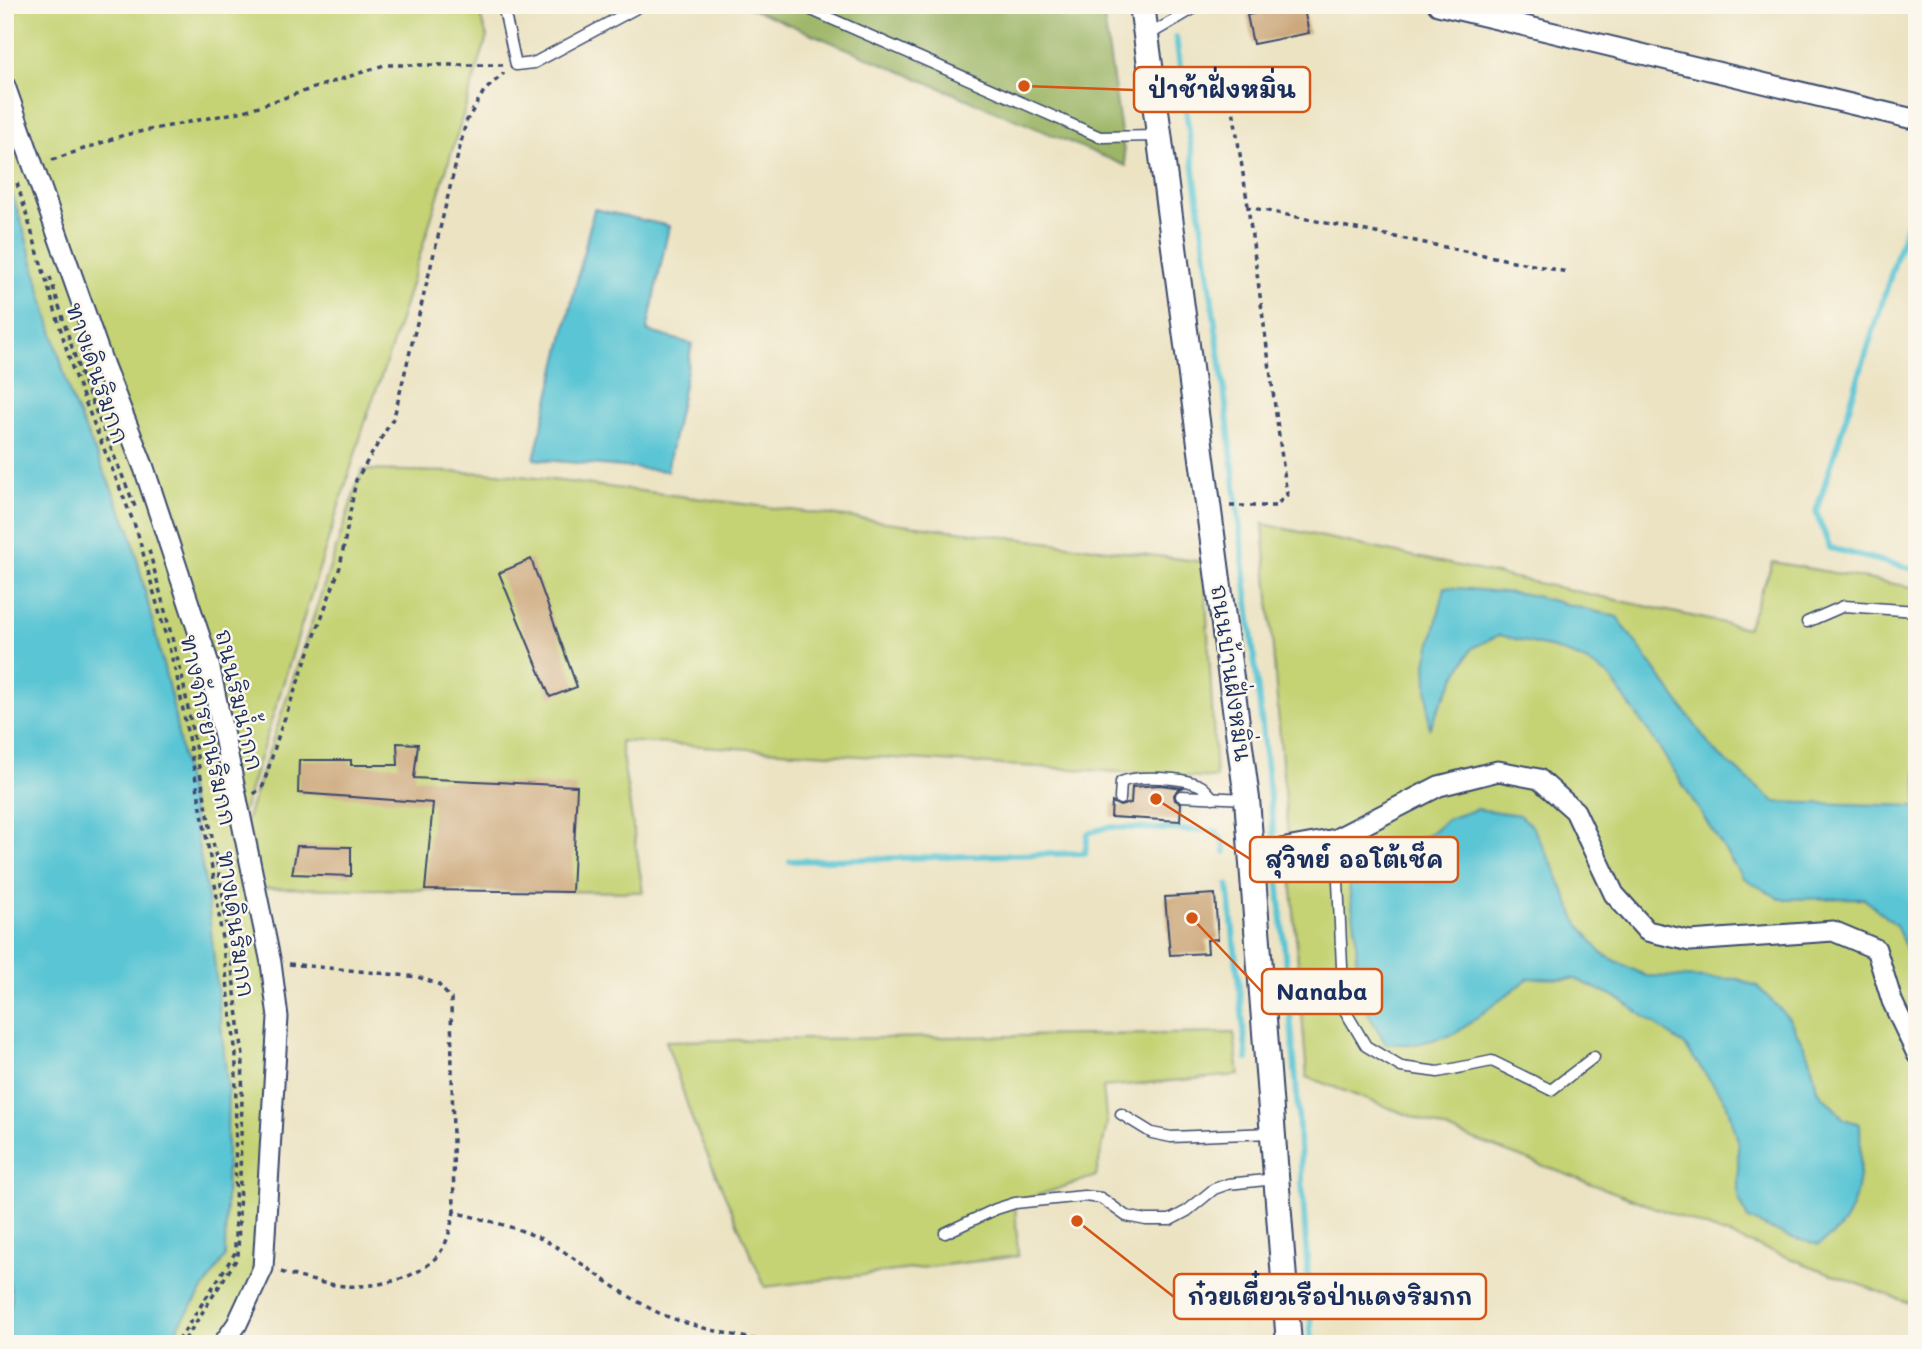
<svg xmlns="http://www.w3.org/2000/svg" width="1922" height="1349" font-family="Mali,'Playpen Sans Thai',sans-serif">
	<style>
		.green { fill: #c5d375; stroke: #70816a; stroke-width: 2 }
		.forest { fill: #9cb566; stroke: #5c7262; stroke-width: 2 }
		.water { fill: #5ac5d4; stroke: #3a7a99; stroke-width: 2 }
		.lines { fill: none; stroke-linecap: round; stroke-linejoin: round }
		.stream { stroke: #5ac5d4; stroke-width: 6 }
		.building { fill: #cca87b }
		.service-casing { stroke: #3a4a6d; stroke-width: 13 }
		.minor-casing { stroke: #3a4a6d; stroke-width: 23 }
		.tertiary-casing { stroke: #3a4a6d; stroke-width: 28 }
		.path { stroke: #3a4a6d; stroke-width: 3.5; stroke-dasharray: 5 5; stroke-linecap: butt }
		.service { stroke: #fff; stroke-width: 10 }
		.minor { stroke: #fff; stroke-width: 19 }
		.tertiary { stroke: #fff; stroke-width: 24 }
		.labels { text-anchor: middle; stroke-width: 5; stroke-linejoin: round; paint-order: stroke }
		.street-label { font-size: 23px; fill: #1b2f5e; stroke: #fbf7ec }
		.leader { fill: none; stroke: #d45514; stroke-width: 2.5 }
		.callout-dot { fill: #d45514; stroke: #fbf7ec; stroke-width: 2.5 }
		.callout { fill: #fbf7ec; stroke: #d45514; stroke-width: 2.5 }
		.callout-label { font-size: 24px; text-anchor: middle; font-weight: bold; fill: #1b2f5e }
	</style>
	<rect width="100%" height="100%" fill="#fbf7ec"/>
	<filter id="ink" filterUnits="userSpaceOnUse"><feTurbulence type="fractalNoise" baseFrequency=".0143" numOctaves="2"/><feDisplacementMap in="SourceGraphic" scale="14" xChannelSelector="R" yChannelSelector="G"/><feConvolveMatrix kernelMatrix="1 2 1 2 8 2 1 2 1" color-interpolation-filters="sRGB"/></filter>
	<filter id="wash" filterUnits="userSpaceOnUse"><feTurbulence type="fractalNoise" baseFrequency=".00686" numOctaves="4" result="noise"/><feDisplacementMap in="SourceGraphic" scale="28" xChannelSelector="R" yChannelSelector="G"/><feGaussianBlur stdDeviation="1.57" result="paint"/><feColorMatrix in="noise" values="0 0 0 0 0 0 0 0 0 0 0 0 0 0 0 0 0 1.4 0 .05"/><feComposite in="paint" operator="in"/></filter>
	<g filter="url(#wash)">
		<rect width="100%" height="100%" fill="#ece3c3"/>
		<g class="green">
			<path d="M5 5H477L487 37 391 349 368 413 241 818 244 827 362 470 497 473 1204 562 1216 778 620 741 643 892 256 888 278 1017 263 1268 223 1344H166L225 1257 172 701 130 530 71 398 22 224 5 173Z"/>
			<path d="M1263 524 1747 628 1773 562 1917 588V1306L1307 1077Z"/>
			<path d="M1234 1033 1239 1075 1103 1087 1107 1125 1096 1176 1015 1203 1018 1256 765 1287 693 1122 666 1041Z"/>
		</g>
		<path class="forest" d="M743 5H1102L1126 166Z"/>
		<g class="water">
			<path d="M5 173 22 224 71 398 130 530 172 701 207 893 228 1090 225 1257 166 1344H5L12 1295 5 1263Z"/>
			<path d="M594 209 669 226 647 331 692 344 667 471 534 459Z"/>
			<path d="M1445 587 1526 594 1617 617 1714 751 1775 802 1917 806V973L1896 925 1863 898 1780 899 1742 877 1653 738 1608 675 1582 659 1548 647 1499 635 1472 648 1442 701 1429 729 1426 663Z"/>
			<path d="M1477 809 1520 815 1532 826 1554 867 1576 920 1602 954 1646 976 1738 979 1757 986 1789 1018 1810 1057 1817 1089 1844 1119 1860 1124C1861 1157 1862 1200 1841 1227 1835 1234 1826 1239 1819 1245L1788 1237 1748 1219 1738 1197V1141L1726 1102 1684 1045 1618 998 1575 979 1529 978 1455 1034 1417 1044H1386L1369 1015 1357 974 1356 932 1348 882 1357 862 1386 856 1430 833 1448 819Z"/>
		</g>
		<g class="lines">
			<g class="stream">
				<path d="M1176 37 1224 388 1274 834"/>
				<path d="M1917 192 1816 512 1830 548 1917 570"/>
				<path d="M790 861 1085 853 1088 833 1108 827 1216 831 1224 843 1225 852"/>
				<path d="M1277 865 1296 1081 1312 1344"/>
				<path d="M1228 885 1247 1059"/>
			</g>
		</g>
		<g id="blocks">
			<g class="building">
				<path d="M1298 5H1303L1309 33 1253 44 1247 15Z"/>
				<path d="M531 559 577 687 550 697 499 573Z"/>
				<path d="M397 743 418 744 414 778 577 786 572 892 425 890 433 803 298 793 299 760H351V765H398Z"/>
				<path d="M1160 785 1182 788 1177 790 1174 795 1175 800 1181 803 1180 821 1111 817 1112 802 1120 806 1131 803 1132 787Z"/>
				<path d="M297 846 351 847V876L292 874Z"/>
				<path d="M1215 894 1218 939 1207 940 1208 953 1170 955 1165 897Z"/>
			</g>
		</g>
	</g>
	<g filter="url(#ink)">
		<use href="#blocks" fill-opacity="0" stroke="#3a4a6d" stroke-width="2"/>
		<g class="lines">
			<g class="service-casing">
				<g id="service">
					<path d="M503 5 516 65 534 63 642 5"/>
					<path d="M800 5 1100 137 1157 136"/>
					<path d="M1147 36 1200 5"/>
					<path d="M1807 622 1844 606 1917 611"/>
					<path d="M1181 796 1247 799"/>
					<path d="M1120 799 1121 782C1138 775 1183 777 1201 786 1205 788 1209 794 1213 798"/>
					<path d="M1336 839 1344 1009 1366 1046 1401 1067 1438 1072 1492 1061 1551 1090 1594 1057"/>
					<path d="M1121 1114 1152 1133 1171 1137 1271 1133"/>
					<path d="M945 1233 996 1209 1015 1203 1084 1196 1101 1198 1126 1216 1146 1220H1170L1187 1211 1214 1189 1228 1184 1275 1179"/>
				</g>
			</g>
			<g class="minor-casing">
				<g id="minor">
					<path d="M1438 5 1909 118"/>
					<path d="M5 86 104 366 144 468 209 664 271 963 278 1017 263 1268 237 1324 223 1344"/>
					<path d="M1253 854 1336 839 1439 786 1498 771 1539 779 1575 811 1614 894 1647 931 1690 941 1833 931 1876 949 1892 1001 1917 1054"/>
				</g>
			</g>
			<g class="tertiary-casing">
				<path id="tertiary" d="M1142 5 1247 799 1289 1344"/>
			</g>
			<g class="path">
				<path d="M1229 83 1248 206"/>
				<path d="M52 160 124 135 244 111 384 65H503"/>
				<path d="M17 183 74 374 137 531 177 677 216 890 236 1055 235 1253 176 1344"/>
				<path d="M50 277 80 373 136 509"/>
				<path d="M1230 506H1275L1287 495 1248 207 1567 272"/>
				<path d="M149 550 182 676 222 890 243 1056 238 1257 182 1344"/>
				<path d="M254 794 263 786 280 731 340 567 356 480 394 417 466 122 484 91 504 73"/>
				<path d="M289 964 418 977 438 984 451 999 454 1212"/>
				<path d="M281 1272C306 1279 335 1288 361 1286 392 1284 431 1274 445 1244 450 1234 451 1222 454 1212 488 1221 524 1228 555 1246 590 1268 622 1295 659 1313 692 1328 743 1337 779 1344"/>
			</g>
			<use href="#service" class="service"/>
			<use href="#minor" class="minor"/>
			<use href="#tertiary" class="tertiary"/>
		</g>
	</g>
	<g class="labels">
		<g class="street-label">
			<text transform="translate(97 373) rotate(71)" y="8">ทางเดินริมกก</text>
			<text transform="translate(1231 673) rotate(82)" y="8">ถนนบ้านฝั่งหมิ่น</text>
			<text transform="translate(239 700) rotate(77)" y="8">ถนนริมน้ำกก</text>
			<text transform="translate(208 730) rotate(78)" y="8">ทางจักรยานริมกก</text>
			<text transform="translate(236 924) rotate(82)" y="8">ทางเดินริมกก</text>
		</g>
	</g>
	<path class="leader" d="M1024 86L1134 90M1156 799L1250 859M1192 918L1262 992M1077 1221L1174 1297"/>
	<g class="callout-dot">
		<circle cx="1024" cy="86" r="7"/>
		<circle cx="1156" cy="799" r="7"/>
		<circle cx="1192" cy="918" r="7"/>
		<circle cx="1077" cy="1221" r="7"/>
	</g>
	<g class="callout">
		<rect x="1134" y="67" width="176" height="45" rx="7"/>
		<rect x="1250" y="837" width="208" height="45" rx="7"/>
		<rect x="1262" y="969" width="120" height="45" rx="7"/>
		<rect x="1174" y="1274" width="312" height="45" rx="7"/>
	</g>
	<g class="callout-label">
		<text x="1222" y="98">ป่าช้าฝั่งหมิ่น</text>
		<text x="1354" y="868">สุวิทย์ ออโต้เช็ค</text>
		<text x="1322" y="1000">Nanaba</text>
		<text x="1330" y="1305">ก๋วยเตี๋ยวเรือป่าแดงริมกก</text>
	</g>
	<rect width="1922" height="1349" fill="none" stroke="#fbf7ec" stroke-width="28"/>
</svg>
